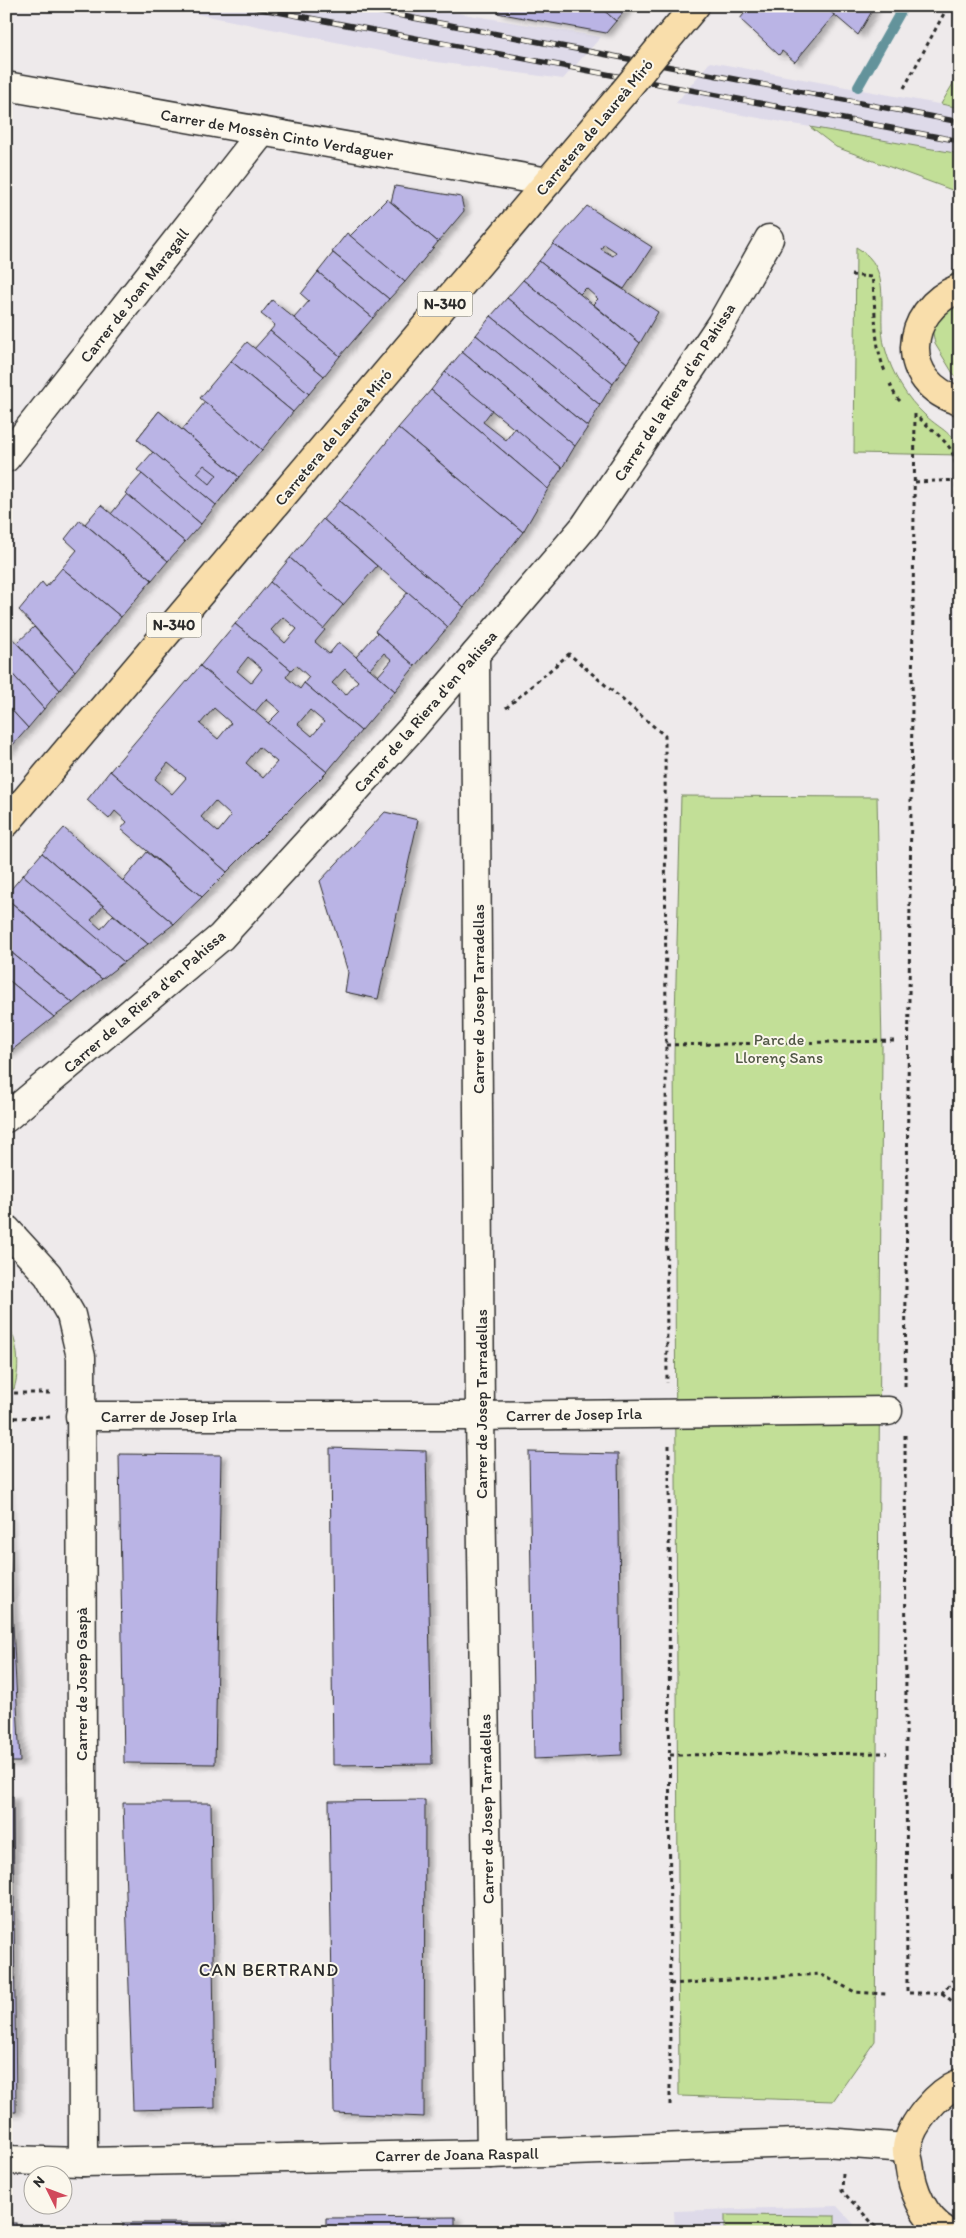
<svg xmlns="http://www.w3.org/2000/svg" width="966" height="2238" font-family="Itim,sans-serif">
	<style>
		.built { fill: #dedae9 }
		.green { fill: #c2df97; stroke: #768561 }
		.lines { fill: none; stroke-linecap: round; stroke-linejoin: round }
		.stream { stroke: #63939b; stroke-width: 10 }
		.building { fill: #bab4e5; stroke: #2b2b2b; fill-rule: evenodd; filter: url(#shadow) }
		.minor-casing { stroke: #2b2b2b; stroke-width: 31 }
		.major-casing { stroke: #2b2b2b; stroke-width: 31 }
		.path { stroke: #2b2b2b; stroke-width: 3; stroke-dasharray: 4 4; stroke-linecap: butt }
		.minor { stroke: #fbf7ec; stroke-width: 28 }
		.major { stroke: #f9deab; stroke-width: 28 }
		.rail-casing { stroke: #2b2b2b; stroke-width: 5.5 }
		.rail { stroke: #fbf7ec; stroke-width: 4; stroke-dasharray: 11; stroke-linecap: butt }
		.major-bridge-casing { stroke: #2b2b2b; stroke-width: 31; stroke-linecap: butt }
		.major-bridge { stroke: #f9deab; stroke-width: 28 }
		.labels { text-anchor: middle; stroke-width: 4; stroke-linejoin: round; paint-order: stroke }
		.shield { fill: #fbf7ec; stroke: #696865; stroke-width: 1 }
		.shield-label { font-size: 15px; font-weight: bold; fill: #2b2b2b }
		.street-label { font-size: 16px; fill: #2b2b2b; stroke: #fbf7ec }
		.park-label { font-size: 16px; fill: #515846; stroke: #fbf7ec }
		.neighbourhood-label { font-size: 18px; letter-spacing: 1px; fill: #2b2b2b; stroke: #fbf7ec }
	</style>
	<defs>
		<filter id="shadow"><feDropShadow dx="5.5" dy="3" stdDeviation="2.5" flood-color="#0004"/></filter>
	</defs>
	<rect width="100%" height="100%" fill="#eeeaeb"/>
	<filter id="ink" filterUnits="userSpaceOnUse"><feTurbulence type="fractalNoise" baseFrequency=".02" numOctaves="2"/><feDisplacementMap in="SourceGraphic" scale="10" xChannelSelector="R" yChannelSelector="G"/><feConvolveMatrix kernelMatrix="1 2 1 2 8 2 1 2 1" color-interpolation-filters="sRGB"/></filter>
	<g filter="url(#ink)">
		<g class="built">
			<path d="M158 6H416L601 37 563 79 429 61Z"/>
			<path d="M710 62 960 108V154L676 103Z"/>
			<path d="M837 2206 861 2232H675L674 2211Z"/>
		</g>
		<g class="green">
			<path d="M960 72V108L941 104Z"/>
			<path d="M810 127 960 154V193L836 147Z"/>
			<path d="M856 247C896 269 875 313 885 348 892 374 906 398 926 416 942 431 953 431 960 455L854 453Z"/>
			<path d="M960 268V378L954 375 935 344 932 328 935 303 947 278Z"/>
			<path d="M681 796 877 797 882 1047 875 2041 833 2101 679 2096 674 1054Z"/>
			<path d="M6 1320C18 1342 21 1365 14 1389L6 1390Z"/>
			<path d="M725 2215 835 2216V2232H725Z"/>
		</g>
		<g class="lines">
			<path class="stream" d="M858 87 904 6"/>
		</g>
		<g class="building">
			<path d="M503 6H599L616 21 606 33 497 13Z"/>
			<path d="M599 6H629L616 21Z"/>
			<path d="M750 6H824L834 15 795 62 782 51 779 55 740 19Z"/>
			<path d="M824 6H875L858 35Z"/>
			<path d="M395 186 461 197 464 211 438 242 391 202Z"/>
			<path d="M387 199 438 242 405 282 350 236Z"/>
			<path d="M587 206 652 247 624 289 553 244ZM604 244 616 252 613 256 601 249Z"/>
			<path d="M347 233 405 282 389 299 332 252Z"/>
			<path d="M553 244 658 312 640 343 593 304 598 299 586 288 580 294 539 261Z"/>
			<path d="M333 253 389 299 373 318 318 272Z"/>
			<path d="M539 261 640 343 627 363 523 280Z"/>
			<path d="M318 272 373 318 340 356 294 318 309 301 301 294Z"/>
			<path d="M523 280 627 363 613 384 507 298Z"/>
			<path d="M507 298 613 384 600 405 491 316Z"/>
			<path d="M272 300 340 356 324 376 270 331 275 325 261 314Z"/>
			<path d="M491 316 600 405 588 427 476 335Z"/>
			<path d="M270 331 324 376 309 394 254 349Z"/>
			<path d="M476 335 588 427 575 446 462 352Z"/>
			<path d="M247 342 309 394 293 412 231 361Z"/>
			<path d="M462 352 575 446 562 468 445 372Z"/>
			<path d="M231 361 293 412 262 450 200 398Z"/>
			<path d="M445 372 492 410 483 422 506 440 515 428 562 468 548 489 431 390Z"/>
			<path d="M431 390 548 489 523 532 398 428Z"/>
			<path d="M205 402 262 450 239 477 182 430Z"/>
			<path d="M159 411 239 477 216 505 137 439ZM204 465 217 475 210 484 197 473Z"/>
			<path d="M159 411 239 477 216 505 137 439Z"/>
			<path d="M398 428 523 532 464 607 339 501Z"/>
			<path d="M153 452 216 505 201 524 137 470Z"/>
			<path d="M204 465 217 475 210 484 197 473Z"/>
			<path d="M142 474 201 524 185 542 125 493Z"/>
			<path d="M127 494 185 542 168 561 111 514Z"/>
			<path d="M339 501 464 607 448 627 323 519Z"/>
			<path d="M101 505 168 561 152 580 85 524Z"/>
			<path d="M323 519 377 566 343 605 290 558Z"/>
			<path d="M80 520 152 580 121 617 62 568 77 550 65 539Z"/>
			<path d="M290 558 343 605 323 629 270 582Z"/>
			<path d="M62 568 121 617 75 671 19 610 42 582 46 587Z"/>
			<path d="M270 582 325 630 315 642 329 654 339 642 395 691 361 731 304 683 309 677 296 665 291 670 235 624ZM283 617 297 629 285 643 271 630ZM345 669 358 681 346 695 332 683Z"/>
			<path d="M408 592 448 627 415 666 375 631Z"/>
			<path d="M235 624 291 670 286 677 300 689 304 683 361 731 327 772 268 723 280 711 266 699 255 712 200 666ZM248 657 262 669 251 683 237 671ZM310 710 324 722 312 736 298 724Z"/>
			<path d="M34 627 75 671 60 690 17 643Z"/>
			<path d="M377 633 415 666 395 691 378 676 392 660 384 653 370 669 356 657Z"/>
			<path d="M10 636 60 690 44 709 6 667V640Z"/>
			<path d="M200 666 327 772 227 872 110 771ZM214 708 231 723 218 739 200 724ZM259 747 277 762 263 778 246 763ZM168 763 186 778 172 794 155 779ZM215 801 231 816 218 832 201 817Z"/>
			<path d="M6 667 44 709 28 728 6 704Z"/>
			<path d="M6 704 28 728 12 746 6 740Z"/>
			<path d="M6 740 12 746 6 753Z"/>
			<path d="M110 771 227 872 202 897 121 829 127 822 115 811 109 819 87 800Z"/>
			<path d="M385 812 418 820 378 999 345 992 348 972 320 881Z"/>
			<path d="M64 828 123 881 174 924 148 944 42 853Z"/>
			<path d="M147 852 202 897 174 924 123 881Z"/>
			<path d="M42 853 103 906 91 920 101 929 113 915 148 944 124 962 23 875Z"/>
			<path d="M23 875 103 943 124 962 102 979 6 898V895Z"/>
			<path d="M6 898 84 965 102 979 73 1003 6 948Z"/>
			<path d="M6 948 35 972 73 1003 54 1017 6 978Z"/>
			<path d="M6 978 54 1017 7 1054H6Z"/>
			<path d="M330 1448 426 1451 432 1764 333 1765Z"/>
			<path d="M529 1452 618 1454 622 1755 534 1759Z"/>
			<path d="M119 1454 221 1455 215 1764 124 1763Z"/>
			<path d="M6 1488 20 1762H6Z"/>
			<path d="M13 1796 16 2112H6V1797Z"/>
			<path d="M425 1800 424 2117 334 2113 329 1801Z"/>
			<path d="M123 1803H211L215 2108 133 2110Z"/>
			<path d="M455 2217V2232H326V2218Z"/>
			<rect x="6" y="2223" width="10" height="9"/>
			<rect x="123" y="2223" width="105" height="9"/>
		</g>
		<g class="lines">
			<g class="minor-casing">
				<g id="minor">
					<path d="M6 86 548 182"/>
					<path d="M6 458 262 132"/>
					<path d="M475 655 480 1416 491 2154"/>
					<path d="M6 1118 221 937 414 726 585 526 721 324 769 239"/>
					<path d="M6 1229 48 1275 71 1315 81 1357 83 2162"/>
					<path d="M80 1416H480L888 1411"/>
					<path d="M6 2160 83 2162 491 2154 825 2142 907 2148"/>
				</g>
			</g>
			<g class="major-casing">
				<g id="major">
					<path d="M659 49 695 6"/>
					<path d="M960 288C902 311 898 384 960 401"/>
					<path d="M6 823 623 93"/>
					<path d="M947 2232C923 2218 912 2189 909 2163 908 2158 906 2152 907 2147 911 2123 938 2092 960 2083"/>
				</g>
			</g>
			<g class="path">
				<path d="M904 88 948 6"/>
				<path d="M851 275 872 277C877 311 872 341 886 374"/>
				<path d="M890 384 896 397 901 402"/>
				<path d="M919 418C953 449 957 446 957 494H960"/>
				<path d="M915 482 960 480"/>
				<path d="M506 708 569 654 665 736 667 1383"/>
				<path d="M666 1045 894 1041"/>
				<path d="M956 1213H960"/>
				<path d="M905 1386 915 414"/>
				<path d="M6 1393H50"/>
				<path d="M6 1418 51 1417"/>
				<path d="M905 1435 907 1993H942L952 1981H960"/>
				<path d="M669 1445 670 2106"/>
				<path d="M670 1755 887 1753"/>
				<path d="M670 1984 820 1974 855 1992 887 1994"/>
				<path d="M942 1993 952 2001"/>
				<path d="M843 2173 842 2191 875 2226 877 2232"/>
			</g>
			<use href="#minor" class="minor"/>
			<use href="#major" class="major"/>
			<g class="rail-casing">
				<g id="rail">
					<path d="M246 6 960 141"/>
					<path d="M350 6 960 122"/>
				</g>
			</g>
			<use href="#rail" class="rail"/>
			<g class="major-bridge-casing">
				<path id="major-bridge" d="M623 93 659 49"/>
			</g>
			<use href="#major-bridge" class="major-bridge"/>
		</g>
	</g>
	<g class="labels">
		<g class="shield">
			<rect x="417.5" y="291.5" width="55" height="25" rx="4"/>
			<rect x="146.5" y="612.5" width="55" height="25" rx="4"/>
		</g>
		<g class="shield-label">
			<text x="445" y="309">N-340</text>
			<text x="174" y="630">N-340</text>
		</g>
		<g class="street-label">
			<text transform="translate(594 127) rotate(-50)" y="6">Carretera de Laureà Miró</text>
			<text transform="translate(277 134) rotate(10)" y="6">Carrer de Mossèn Cinto Verdaguer</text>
			<text transform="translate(134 295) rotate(-52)" y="6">Carrer de Joan Maragall</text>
			<text transform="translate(674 392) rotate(-57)" y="6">Carrer de la Riera d'en Pahissa</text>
			<text transform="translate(333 437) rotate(-50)" y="6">Carretera de Laureà Miró</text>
			<text transform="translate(425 711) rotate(-49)" y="6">Carrer de la Riera d'en Pahissa</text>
			<text transform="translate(478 999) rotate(-90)" y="6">Carrer de Josep Tarradellas</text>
			<text transform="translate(144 1001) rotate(-41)" y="6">Carrer de la Riera d'en Pahissa</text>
			<text transform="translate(481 1404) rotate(-90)" y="6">Carrer de Josep Tarradellas</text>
			<text transform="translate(574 1414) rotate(-1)" y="6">Carrer de Josep Irla</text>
			<text x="169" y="1422">Carrer de Josep Irla</text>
			<text transform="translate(81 1684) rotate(-90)" y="6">Carrer de Josep Gaspà</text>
			<text transform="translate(486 1809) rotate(-91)" y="6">Carrer de Josep Tarradellas</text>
			<text transform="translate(457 2154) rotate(-1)" y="6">Carrer de Joana Raspall</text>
		</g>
		<g class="park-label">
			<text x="779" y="1045">Parc de<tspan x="779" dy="18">Llorenç Sans</tspan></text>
		</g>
		<g class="neighbourhood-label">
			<text x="269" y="1976">CAN BERTRAND</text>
		</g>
	</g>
	<rect width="966" height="2238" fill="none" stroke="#fbf7ec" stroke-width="25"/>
	<rect x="12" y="12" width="941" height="2213" fill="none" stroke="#2b2b2b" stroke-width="2" filter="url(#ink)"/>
	<g transform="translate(48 2190) rotate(312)"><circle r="24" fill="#fbf7ec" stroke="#a8a59f"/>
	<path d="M0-4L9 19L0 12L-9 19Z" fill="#d1495b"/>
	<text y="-8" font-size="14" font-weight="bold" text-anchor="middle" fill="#2b2b2b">N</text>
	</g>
</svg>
